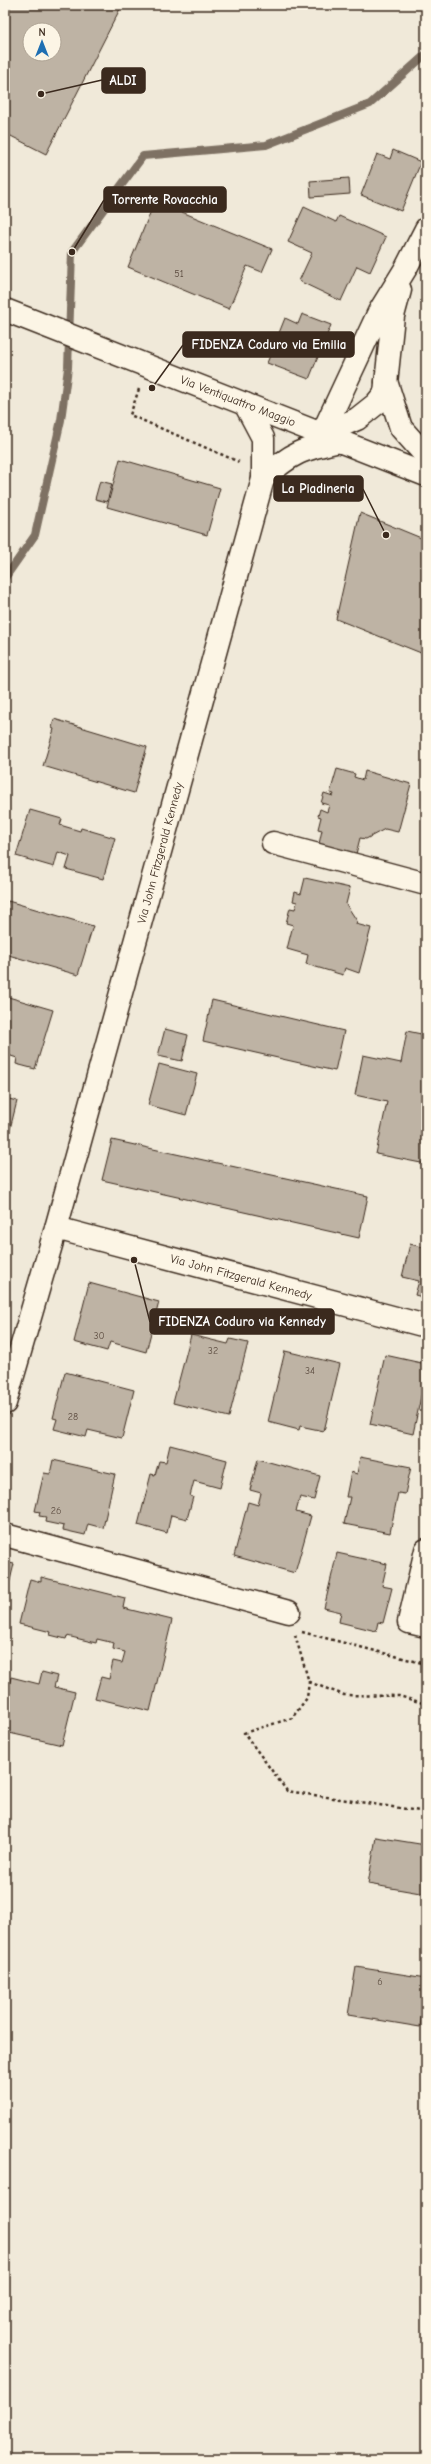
<svg xmlns="http://www.w3.org/2000/svg" width="431" height="2464" font-family="'Comic Neue',sans-serif">
	<style>
		.lines { fill: none; stroke-linecap: round; stroke-linejoin: round }
		.stream { stroke: #7e7163; stroke-width: 8 }
		.building { fill: #beb3a4; stroke: #3b2a1e; fill-rule: evenodd }
		.minor-casing { stroke: #3b2a1e; stroke-width: 25 }
		.secondary-casing { stroke: #3b2a1e; stroke-width: 25 }
		.path { stroke: #3b2a1e; stroke-width: 2.5; stroke-dasharray: 3 3; stroke-linecap: butt }
		.minor { stroke: #fcf5e5; stroke-width: 22 }
		.secondary { stroke: #fcf5e5; stroke-width: 22 }
		.labels { text-anchor: middle; stroke-width: 3.5; stroke-linejoin: round; paint-order: stroke }
		.number-label { font-size: 10px; fill: #5c4c40 }
		.street-label { font-size: 12px; fill: #3b2a1e; stroke: #fcf5e5 }
		.leader { fill: none; stroke: #3b2a1e; stroke-width: 1.5 }
		.callout-dot { fill: #3b2a1e; stroke: #fcf5e5; stroke-width: 1.5 }
		.callout { fill: #3b2a1e; stroke: #3b2a1e; stroke-width: 1.5 }
		.callout-label { font-size: 13px; text-anchor: middle; font-weight: bold; fill: #fff }
	</style>
	<rect width="100%" height="100%" fill="#f0e9d9"/>
	<filter id="ink" filterUnits="userSpaceOnUse"><feTurbulence type="fractalNoise" baseFrequency=".025" numOctaves="2"/><feDisplacementMap in="SourceGraphic" scale="8" xChannelSelector="R" yChannelSelector="G"/><feConvolveMatrix kernelMatrix="1 2 1 2 8 2 1 2 1" color-interpolation-filters="sRGB"/></filter>
	<g filter="url(#ink)">
		<g class="lines">
			<path class="stream" d="M5 578 35 535 61 420 68 368 72 252 143 156 266 145 370 104 426 54"/>
		</g>
		<g class="building">
			<path d="M5 5H122L46 154 5 133ZM30 30H54V54H30Z"/>
			<path d="M393 150 421 162 401 211 361 195 377 154 390 159Z"/>
			<path d="M349 178 350 194 311 197 310 181Z"/>
			<path d="M155 201 272 249 262 272 247 266 229 309 128 267Z"/>
			<path d="M304 207 336 222 339 216 386 237 370 272 357 266 341 301 299 281 312 253 288 242Z"/>
			<path d="M302 314 331 325 309 379 267 363 285 318 298 324Z"/>
			<path d="M120 459 220 488 207 535 107 507Z"/>
			<path d="M100 481 112 484 107 502 95 499Z"/>
			<path d="M360 513 426 540V655L336 619Z"/>
			<path d="M54 719 147 747 134 793 43 766 54 729 52 728Z"/>
			<path d="M337 769 355 774 354 777 363 780 365 771 411 784 398 832 385 829 366 839 360 838 356 854 319 844 322 830 318 829 321 817 318 816 320 809 327 812 329 805 321 803 324 793 333 796 334 794 330 793Z"/>
			<path d="M30 810 62 819 60 825 80 831 81 828 115 838 103 879 66 869 70 856 58 852 54 867 16 856Z"/>
			<path d="M305 878 350 888 346 904 357 921 356 924 371 928 359 973 345 968 343 975 306 964 308 955 287 949 293 925 286 923 290 908 295 909 297 902 293 901 295 892 301 894Z"/>
			<path d="M8 901 93 926 78 975 5 954V910Z"/>
			<path d="M5 996 53 1010 35 1069 16 1064 17 1058 5 1054Z"/>
			<path d="M212 1000 344 1031 335 1071 203 1041Z"/>
			<path d="M165 1029 188 1035 182 1061 158 1056Z"/>
			<path d="M407 1031 426 1035V1164L376 1154 387 1102 355 1095 363 1055 401 1063Z"/>
			<path d="M159 1064 197 1074 186 1115 148 1105Z"/>
			<path d="M5 1098 17 1101 5 1149Z"/>
			<path d="M112 1140 368 1196 359 1238 102 1180Z"/>
			<path d="M410 1244 426 1248V1298L415 1295 419 1281 402 1277Z"/>
			<path d="M89 1283 159 1302 146 1352 110 1342 107 1351 74 1342Z"/>
			<path d="M191 1335 228 1344 230 1339 248 1343 229 1417 173 1403Z"/>
			<path d="M285 1351 340 1364 324 1431 300 1426 299 1430 268 1422Z"/>
			<path d="M385 1355 426 1364V1373L413 1434 370 1424Z"/>
			<path d="M65 1372 134 1390 122 1438 88 1430 86 1437 54 1429 57 1419 53 1418Z"/>
			<path d="M170 1445 227 1460 220 1488 194 1481 190 1496 193 1497 187 1519 171 1515 167 1533 138 1525 151 1474 155 1475 159 1461 166 1462Z"/>
			<path d="M360 1457 411 1467 405 1494 398 1493 390 1533 344 1524 350 1497H346L351 1472 357 1474Z"/>
			<path d="M258 1459 320 1476 314 1500 300 1497 296 1512 311 1516 295 1573 234 1556 248 1502 258 1505 261 1493 250 1490Z"/>
			<path d="M53 1460 115 1474 103 1528 88 1524 85 1535 63 1530 64 1526 45 1522 46 1517 39 1516 40 1512 35 1511 44 1473 50 1474Z"/>
			<path d="M337 1553 387 1564 382 1586 392 1588 383 1623 378 1622 376 1631 339 1622 341 1612 324 1608Z"/>
			<path d="M5 1562 14 1564 5 1601Z"/>
			<path d="M41 1577 125 1598 123 1608 172 1620 150 1711 95 1698 101 1677 109 1679 113 1661 122 1663 125 1652 113 1649 114 1643 97 1639 96 1643 67 1636 66 1639 50 1635 51 1632 19 1624 30 1579 41 1582Z"/>
			<path d="M42 1672 57 1676 54 1687 75 1692 62 1745 5 1732V1701L11 1677 39 1684Z"/>
			<path d="M376 1837 426 1845V1894L368 1884Z"/>
			<path d="M356 1967 426 1978V1998H424L420 2027 348 2015Z"/>
		</g>
		<g class="lines">
			<g class="minor-casing">
				<g id="minor">
					<path d="M386 381 401 428 426 456"/>
					<path d="M322 434 379 312 406 268 426 229"/>
					<path d="M322 434 357 419 376 404 385 393 393 316 400 290"/>
					<path d="M263 479C292 452 303 449 340 441"/>
					<path d="M273 843 426 884"/>
					<path d="M56 1228 426 1326"/>
					<path d="M5 1403 56 1228 263 479V438L245 404"/>
					<path d="M5 1535 289 1612"/>
					<path d="M426 1550 409 1622 426 1626"/>
				</g>
			</g>
			<g class="secondary-casing">
				<path id="secondary" d="M5 310 426 475"/>
			</g>
			<g class="path">
				<path d="M139 389 130 415 239 462"/>
				<path d="M302 1632 426 1664"/>
				<path d="M295 1635 309 1682 307 1698 292 1718 244 1733 287 1791 426 1812"/>
				<path d="M309 1682 344 1695 399 1696 426 1704"/>
			</g>
			<use href="#minor" class="minor"/>
			<use href="#secondary" class="secondary"/>
		</g>
	</g>
	<g class="labels">
		<g class="number-label">
			<text x="179" y="277">51</text>
			<text x="99" y="1339">30</text>
			<text x="213" y="1354">32</text>
			<text x="310" y="1374">34</text>
			<text x="73" y="1420">28</text>
			<text x="56" y="1514">26</text>
			<text x="380" y="1985">6</text>
		</g>
		<g class="street-label">
			<text transform="translate(238 401) rotate(21)" y="4">Via Ventiquattro Maggio</text>
			<text transform="translate(160 853) rotate(-75)" y="4">Via John Fitzgerald Kennedy</text>
			<text transform="translate(241 1277) rotate(15)" y="4">Via John Fitzgerald Kennedy</text>
		</g>
	</g>
	<path class="leader" d="M41 94L102 80M72 252L104 200M152 388L183 345M386 535L363 489M134 1260L150 1322"/>
	<g class="callout-dot">
		<circle cx="41" cy="94" r="4"/>
		<circle cx="72" cy="252" r="4"/>
		<circle cx="152" cy="388" r="4"/>
		<circle cx="386" cy="535" r="4"/>
		<circle cx="134" cy="1260" r="4"/>
	</g>
	<g class="callout">
		<rect x="102" y="68" width="43" height="25" rx="4"/>
		<rect x="104" y="187" width="122" height="25" rx="4"/>
		<rect x="183" y="332" width="171" height="25" rx="4"/>
		<rect x="274" y="476" width="89" height="25" rx="4"/>
		<rect x="150" y="1309" width="184" height="25" rx="4"/>
	</g>
	<g class="callout-label">
		<text x="123" y="85">ALDI</text>
		<text x="165" y="204">Torrente Rovacchia</text>
		<text x="269" y="349">FIDENZA Coduro via Emilia</text>
		<text x="318" y="493">La Piadineria</text>
		<text x="242" y="1326">FIDENZA Coduro via Kennedy</text>
	</g>
	<rect width="431" height="2464" fill="none" stroke="#fcf5e5" stroke-width="20"/>
	<rect x="10" y="10" width="411" height="2444" fill="none" stroke="#3b2a1e" stroke-width="1.5" filter="url(#ink)"/>
	<g transform="translate(42 42)"><circle r="19" fill="#fcf5e5" stroke="#afa495"/>
	<path d="M0-3L7 15L0 10L-7 15Z" fill="#1f6fb2"/>
	<text y="-6" font-size="11" font-weight="bold" text-anchor="middle" fill="#3b2a1e">N</text>
	</g>
</svg>
